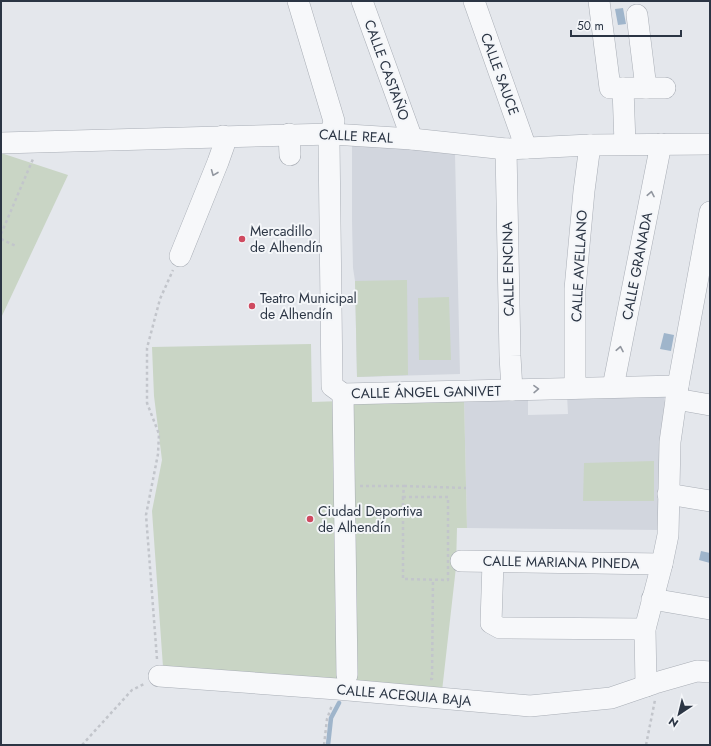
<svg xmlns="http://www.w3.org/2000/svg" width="711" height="746" font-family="Jost,sans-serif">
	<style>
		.built { fill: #d2d6de }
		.green { fill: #c9d5c5 }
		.water { fill: #9fb5cb }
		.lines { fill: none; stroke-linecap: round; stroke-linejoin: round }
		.stream { stroke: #9fb5cb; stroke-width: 4.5 }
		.minor-casing { stroke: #a9aeb6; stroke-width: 22 }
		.path { stroke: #c2c5cb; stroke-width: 2.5; stroke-dasharray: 3 3; stroke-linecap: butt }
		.minor { stroke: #f7f8fa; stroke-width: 21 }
		.oneway { stroke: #91969f }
		.poi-dot { fill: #cf4a60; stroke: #f4f6f9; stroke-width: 1.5 }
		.labels { text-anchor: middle; stroke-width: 4; stroke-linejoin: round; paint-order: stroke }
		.street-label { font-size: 14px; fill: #2b3544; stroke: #f4f6f9 }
		.poi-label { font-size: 14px; fill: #2b3544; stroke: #f4f6f9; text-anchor: start }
	</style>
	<rect width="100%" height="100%" fill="#e4e7ec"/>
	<g class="built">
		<path d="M352 142 455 154 460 374 357 377 355 281 353 268 352 221Z"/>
		<path d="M665 393 661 530 467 528 464 397 528 396V415L568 414 567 395Z"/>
	</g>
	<g class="green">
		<path d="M1 153 68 175 1 318Z"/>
		<path d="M407 280 408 375 357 377 355 281Z"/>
		<path d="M449 297 451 360H419L418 298Z"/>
		<path d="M311 344 312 402 464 397 467 528H457L456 567 442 691 163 667 152 511 162 460 154 396 152 347Z"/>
		<path d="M654 461V501H583L584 463Z"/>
	</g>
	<g class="water">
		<path d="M623 8 626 24 618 25 615 9Z"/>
		<path d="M664 333 674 335 671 351 660 349Z"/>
		<path d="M701 551 710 553V563L699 560Z"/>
	</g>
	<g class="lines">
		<path class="stream" d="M328 745 331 718 339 703"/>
		<g class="minor-casing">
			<g id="minor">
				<path d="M298 1 334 121 329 141 332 386 343 394 678 386"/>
				<path d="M362 1 412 139"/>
				<path d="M474 1 526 148"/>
				<path d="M599 1 610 88H646L637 15"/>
				<path d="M623 88 625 144"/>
				<path d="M646 88H665"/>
				<path d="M289 134 290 155"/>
				<path d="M1 143 332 134 412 139 506 149 590 145 710 144"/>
				<path d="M506 149 510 356 512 390"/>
				<path d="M180 256 218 162 224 145 223 136"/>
				<path d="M613 387 661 144"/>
				<path d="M575 388V289L584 191 590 145"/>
				<path d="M343 394 347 675"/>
				<path d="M676 399 710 405"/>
				<path d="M668 494 710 501"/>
				<path d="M461 561 662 564"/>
				<path d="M493 562 491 623 500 628 645 629"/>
				<path d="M652 599 710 609"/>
				<path d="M159 676 337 689 530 706 611 698 655 683 697 671 710 672"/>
				<path d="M646 686 645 629 662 564 668 535 670 442 678 386 710 212"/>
			</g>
		</g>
		<g class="path">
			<path d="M1 234 33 159"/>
			<path d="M1 239 16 246"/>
			<path d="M360 486H404L403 497"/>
			<path d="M404 486 466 488"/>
			<path d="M403 497H448V580L403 579Z"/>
			<path d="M157 659 146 515 158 454 159 434 147 403V348L160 299 173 270"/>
			<path d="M430 679H432L433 579"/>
			<path d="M82 745 132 690 144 684"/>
			<path d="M324 745 327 719 332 705"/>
			<path d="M646 745 655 700"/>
		</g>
		<use href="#minor" class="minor"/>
	</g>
	<defs><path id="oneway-chevron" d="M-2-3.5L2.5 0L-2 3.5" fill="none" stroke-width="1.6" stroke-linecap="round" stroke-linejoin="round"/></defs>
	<g class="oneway">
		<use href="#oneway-chevron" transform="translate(214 173) rotate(112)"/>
		<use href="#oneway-chevron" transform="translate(651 194) rotate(-79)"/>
		<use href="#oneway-chevron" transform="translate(620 349) rotate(-79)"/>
		<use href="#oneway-chevron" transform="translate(536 389) rotate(-1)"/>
	</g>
	<g class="poi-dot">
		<circle cx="242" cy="239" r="4"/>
		<circle cx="252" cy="306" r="4"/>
		<circle cx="310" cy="519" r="4"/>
	</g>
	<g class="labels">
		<g class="street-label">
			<text transform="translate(387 70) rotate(70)" y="5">CALLE CASTAÑO</text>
			<text transform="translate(500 74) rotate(70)" y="5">CALLE SAUCE</text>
			<text transform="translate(356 136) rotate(3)" y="5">CALLE REAL</text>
			<text transform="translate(579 266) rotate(-87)" y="5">CALLE AVELLANO</text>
			<text transform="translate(637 266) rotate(-79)" y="5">CALLE GRANADA</text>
			<text transform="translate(508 269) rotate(-91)" y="5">CALLE ENCINA</text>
			<text transform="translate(426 392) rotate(-1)" y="5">CALLE ÁNGEL GANIVET</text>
			<text transform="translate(561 562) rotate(1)" y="5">CALLE MARIANA PINEDA</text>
			<text transform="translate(404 695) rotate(5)" y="5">CALLE ACEQUIA BAJA</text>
		</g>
		<g class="poi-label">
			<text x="250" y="236">Mercadillo<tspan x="250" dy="16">de Alhendín</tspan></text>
			<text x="260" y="303">Teatro Municipal<tspan x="260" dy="16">de Alhendín</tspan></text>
			<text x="318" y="516">Ciudad Deportiva<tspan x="318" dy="16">de Alhendín</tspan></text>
		</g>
	</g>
	<rect width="711" height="746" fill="none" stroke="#2b3544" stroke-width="4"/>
	<g transform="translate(679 714) rotate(215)" stroke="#f4f6f9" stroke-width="3" paint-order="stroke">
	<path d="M0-3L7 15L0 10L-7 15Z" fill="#2b3544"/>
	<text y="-6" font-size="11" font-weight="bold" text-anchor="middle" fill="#2b3544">N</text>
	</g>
	<path d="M571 30v6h110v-6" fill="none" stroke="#2b3544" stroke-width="2"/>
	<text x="577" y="30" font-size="12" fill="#2b3544" stroke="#f4f6f9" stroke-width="3" paint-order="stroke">50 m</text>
</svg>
